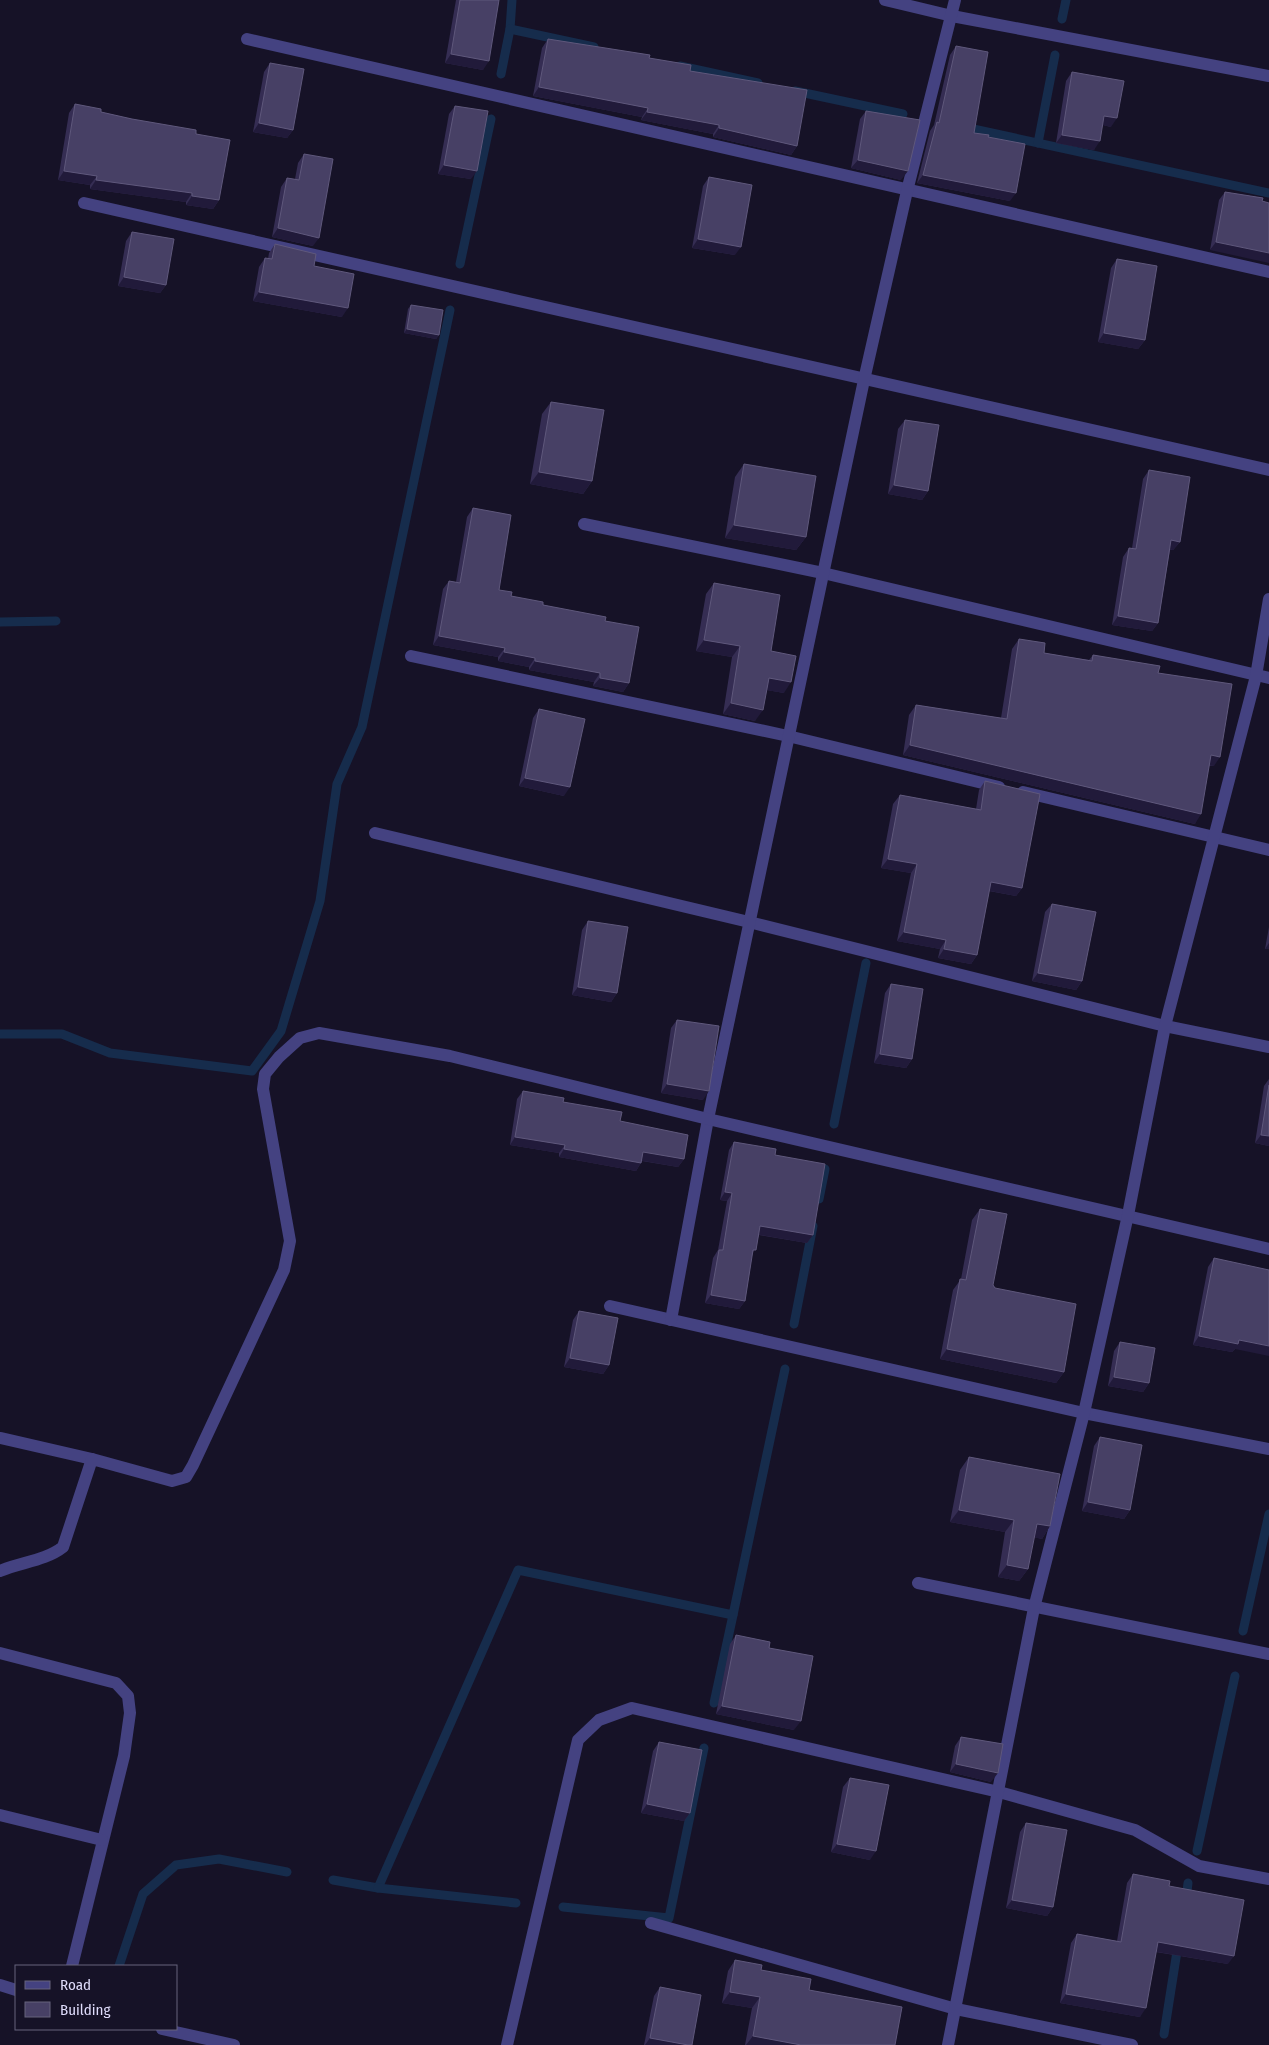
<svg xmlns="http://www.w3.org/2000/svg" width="1269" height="2045" font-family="'Fira Sans Condensed',sans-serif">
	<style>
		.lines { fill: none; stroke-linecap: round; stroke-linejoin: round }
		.stream { stroke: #162c4c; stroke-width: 9 }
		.minor { stroke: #444281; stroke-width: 12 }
		.wall { fill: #352d53 }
		.shaded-wall { fill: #211a3a }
		.building { fill: #474065; stroke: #5f587c }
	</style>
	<rect width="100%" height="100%" fill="#161227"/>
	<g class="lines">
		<g class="stream">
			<path d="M1062 19 1066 0"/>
			<path d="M510 29 512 0"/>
			<path d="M680 66 758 83"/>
			<path d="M501 74 510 29 594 47"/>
			<path d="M795 91 903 114"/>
			<path d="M964 127 1269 193"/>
			<path d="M1038 143 1055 55"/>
			<path d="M460 264 491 119"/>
			<path d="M0 622 56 621"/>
			<path d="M0 1034H62L110 1053 252 1071 281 1031 320 901 337 784 362 727 450 310"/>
			<path d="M834 1124 866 963"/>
			<path d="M819 1199 825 1169"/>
			<path d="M794 1324 813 1226"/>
			<path d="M1243 1631 1269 1514"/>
			<path d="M714 1703 733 1615"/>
			<path d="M1197 1851 1235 1676"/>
			<path d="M333 1880 378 1888 518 1570 733 1615 785 1369"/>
			<path d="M378 1888 516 1903"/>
			<path d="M1186 1900 1188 1883"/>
			<path d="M563 1907 669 1918 704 1748"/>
			<path d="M119 1966 143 1894 176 1865 219 1859 287 1872"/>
			<path d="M1164 2034 1178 1945"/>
		</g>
		<g class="minor">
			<path d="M885 0 952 16 1269 76"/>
			<path d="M247 39 1269 272"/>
			<path d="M84 203 1269 470"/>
			<path d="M584 524 823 573 1269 678"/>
			<path d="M411 656 788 736 999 787"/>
			<path d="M1023 792 1269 850"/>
			<path d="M375 833 749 922 1165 1026 1269 1047"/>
			<path d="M610 1306 1084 1413 1269 1449"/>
			<path d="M671 1320 708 1119 864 380 907 191 955 0"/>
			<path d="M1 1438 92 1459"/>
			<path d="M0 1571C21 1562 45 1561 63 1547L92 1459 172 1481 186 1477 193 1465 284 1270 290 1241 263 1089 265 1074 279 1057 300 1038 319 1033 450 1056 708 1119 1269 1249"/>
			<path d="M918 1583 1269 1654"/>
			<path d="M0 1653 116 1683 128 1696 130 1713 124 1756 72 1966"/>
			<path d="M0 1815 102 1840"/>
			<path d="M651 1923 956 2009 1132 2045"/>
			<path d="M0 1985 16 1990"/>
			<path d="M162 2029 234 2045"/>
			<path d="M507 2045 578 1740 599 1720 632 1708 999 1792 1135 1830 1199 1866 1269 1879"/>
			<path d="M948 2045 1034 1608 1084 1413 1128 1215 1165 1026 1256 676 1269 599"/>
		</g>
	</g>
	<g class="wall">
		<path d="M456 0H499L483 70 445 63Z"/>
		<path d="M548 39 649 58 690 71 797 146 791 155 713 137V134L641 120 642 117 533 96 542 48Z"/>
		<path d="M956 46 974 133 988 137 1010 201 917 183 930 131 934 125 950 55Z"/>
		<path d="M270 63 293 130 287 138 253 132 264 72Z"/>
		<path d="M1072 72 1111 127 1103 125 1094 150 1056 143 1066 81Z"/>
		<path d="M75 104 101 112 196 134 219 200 213 209 186 205V202L90 189V185L58 180 69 113Z"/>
		<path d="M455 106 471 179 438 174 449 114Z"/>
		<path d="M866 111 901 180 851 168 860 119Z"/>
		<path d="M304 154 313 246 272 237 281 187 287 178 295 179 298 163Z"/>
		<path d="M709 177 735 255 692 248 703 186Z"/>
		<path d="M1225 192 1263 198 1210 250 1219 200Z"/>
		<path d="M132 232 166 285 160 293 118 286 126 241Z"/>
		<path d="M275 244 314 266 342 317 253 301 259 267 265 258 268 259 269 253Z"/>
		<path d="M1117 259 1145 340 1138 349 1098 342 1111 268Z"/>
		<path d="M411 305 439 335 436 339 404 333 408 309Z"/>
		<path d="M551 402 592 481 583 494 530 484 542 414Z"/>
		<path d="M905 420 928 491 922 500 888 494 898 429Z"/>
		<path d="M744 464 806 537 796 550 725 538 735 477Z"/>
		<path d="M1149 470 1180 542 1173 550H1170L1158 623 1152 631 1112 625 1123 557 1129 548H1132L1143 479Z"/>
		<path d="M473 508 499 590 511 596 605 621 629 683 623 692 593 686 594 682 529 670V667L498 661V657L433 645 443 589 449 581 456 582 467 517Z"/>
		<path d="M714 583 771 651 784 693 767 690 755 721 723 714 732 657 696 651 706 594Z"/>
		<path d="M1019 639 1044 653 1089 660 1093 655 1158 673 1214 766H1209L1195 824 903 755 909 715 916 705 1001 718 1012 649Z"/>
		<path d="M539 709 564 796 519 786 533 718Z"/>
		<path d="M985 781 1022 888 1016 896 989 891 977 955 971 964 938 958 940 949 897 941 911 873 881 868 893 804 900 795 976 809 979 790Z"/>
		<path d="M1052 904 1082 981 1076 990 1032 981 1045 912Z"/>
		<path d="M588 921 617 993 611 1002 572 995 582 930Z"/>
		<path d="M1269 927V949H1265Z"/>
		<path d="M891 984 912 1059 906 1068 874 1063 885 993Z"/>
		<path d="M677 1020 703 1100 661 1093 671 1028Z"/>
		<path d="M1269 1079V1146L1255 1143 1264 1086Z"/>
		<path d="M523 1091 563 1102 620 1121 684 1159 678 1167 642 1161 636 1171 559 1157V1153L510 1145 517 1099Z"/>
		<path d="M734 1142 775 1155 813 1235 807 1243 759 1235 752 1256 745 1301 739 1309 705 1303 713 1258 718 1250 727 1201 720 1200 729 1150Z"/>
		<path d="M980 1209 993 1285 1064 1372 1056 1383 940 1359 953 1290 961 1279 972 1220Z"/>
		<path d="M1214 1258 1235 1349 1232 1352 1193 1345 1208 1267Z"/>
		<path d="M579 1311 609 1365 603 1374 564 1367 573 1320Z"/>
		<path d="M1120 1342 1149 1383 1143 1392 1108 1386 1114 1351Z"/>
		<path d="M1100 1437 1130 1510 1124 1519 1082 1511 1094 1446Z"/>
		<path d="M969 1457 1050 1526 1042 1539 1034 1537 1028 1569 1019 1581 998 1577 1005 1532 950 1522 960 1470Z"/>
		<path d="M736 1635 769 1648 794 1730 716 1714 730 1644Z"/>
		<path d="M961 1737 991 1782 950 1772 955 1746Z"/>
		<path d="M659 1742 690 1813 684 1821 641 1813 653 1751Z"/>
		<path d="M850 1778 870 1860 831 1852 843 1787Z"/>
		<path d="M1026 1823 1053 1907 1047 1916 1006 1908 1020 1832Z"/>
		<path d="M1133 1874 1169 1886 1228 1964 1156 1952 1140 2017 1060 2003 1071 1943 1077 1934 1117 1941 1127 1883Z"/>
		<path d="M735 1960 809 1990 895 2045H745L752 2008 722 2003 728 1971Z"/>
		<path d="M660 1987 692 2045H644L654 1996Z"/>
	</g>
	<g class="shaded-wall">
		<path d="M451 54 489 61 483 70 445 63Z"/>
		<path d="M539 87 648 108 642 117 533 96Z"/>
		<path d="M647 112 719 125 713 134 641 120Z"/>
		<path d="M1104 116 1117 118 1111 127 1098 124Z"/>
		<path d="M259 123 293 130 287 138 253 132Z"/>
		<path d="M719 128 797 146 791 155 713 137Z"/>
		<path d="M1062 135 1100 141 1094 150 1056 143Z"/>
		<path d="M858 160 908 171 901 180 851 168Z"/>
		<path d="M444 165 477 171 471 179 438 174Z"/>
		<path d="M64 171 97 176 90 185 58 180Z"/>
		<path d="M923 175 1016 193 1010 201 917 183Z"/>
		<path d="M96 180 192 193 186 202 90 189Z"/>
		<path d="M192 196 219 200 213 209 186 205Z"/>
		<path d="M278 228 319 238 313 246 272 237Z"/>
		<path d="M698 239 741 247 735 255 692 248Z"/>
		<path d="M1216 242 1269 253V263L1210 250Z"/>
		<path d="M124 277 166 285 160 293 118 286Z"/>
		<path d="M259 292 348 308 342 317 253 301Z"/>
		<path d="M407 329 439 335 436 339 404 333Z"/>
		<path d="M1104 333 1145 340 1138 349 1098 342Z"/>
		<path d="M539 472 592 481 583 494 530 484Z"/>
		<path d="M894 485 928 491 922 500 888 494Z"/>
		<path d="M734 525 806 537 796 550 725 538Z"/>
		<path d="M1171 540 1180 542 1173 550 1165 549Z"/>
		<path d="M1118 616 1158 623 1152 631 1112 625Z"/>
		<path d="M439 636 505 648 498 657 433 645Z"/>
		<path d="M704 640 740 646 732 657 696 651Z"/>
		<path d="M504 652 535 658 529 667 498 661Z"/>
		<path d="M535 661 600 673 594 682 529 670Z"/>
		<path d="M600 678 629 683 623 692 593 686Z"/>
		<path d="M769 678 791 682 784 693 761 689Z"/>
		<path d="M731 703 763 710 755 721 723 714Z"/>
		<path d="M910 745 1201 814 1195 824 903 755Z"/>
		<path d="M1211 755 1220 757 1214 766 1204 765Z"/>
		<path d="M525 778 570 787 564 796 519 786Z"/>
		<path d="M888 859 917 864 911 873 881 868Z"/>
		<path d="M991 882 1022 888 1016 896 985 890Z"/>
		<path d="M904 932 946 940 940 949 897 941Z"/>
		<path d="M1269 943V949H1265Z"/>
		<path d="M944 949 977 955 971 964 938 958Z"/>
		<path d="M1038 973 1082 981 1076 990 1032 981Z"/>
		<path d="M578 987 617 993 611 1002 572 995Z"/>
		<path d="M880 1054 912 1059 906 1068 874 1063Z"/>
		<path d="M667 1084 709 1091 703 1100 661 1093Z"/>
		<path d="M1261 1135 1269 1136V1146L1255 1143Z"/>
		<path d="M515 1137 565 1145 559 1153 510 1145Z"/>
		<path d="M564 1149 641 1163 636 1171 559 1157Z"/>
		<path d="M643 1152 684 1159 678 1167 638 1160Z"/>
		<path d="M725 1192 732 1193 727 1201 720 1200Z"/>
		<path d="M760 1226 813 1235 807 1243 755 1234Z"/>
		<path d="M711 1295 745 1301 739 1309 705 1303Z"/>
		<path d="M1199 1336 1239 1340 1269 1346V1356L1235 1349 1232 1352 1193 1345Z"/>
		<path d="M947 1349 1064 1372 1056 1383 940 1359Z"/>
		<path d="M570 1358 609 1365 603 1374 564 1367Z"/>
		<path d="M1114 1377 1149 1383 1143 1392 1108 1386Z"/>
		<path d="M1088 1502 1130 1510 1124 1519 1082 1511Z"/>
		<path d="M959 1510 1014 1520 1005 1532 950 1522Z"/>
		<path d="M1037 1524 1050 1526 1042 1539 1028 1536Z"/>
		<path d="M1007 1565 1028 1569 1019 1581 998 1577Z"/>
		<path d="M722 1706 801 1721 794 1730 716 1714Z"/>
		<path d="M956 1764 998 1773 991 1782 950 1772Z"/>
		<path d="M647 1804 690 1813 684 1821 641 1813Z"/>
		<path d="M837 1844 876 1851 870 1860 831 1852Z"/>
		<path d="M1012 1900 1053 1907 1047 1916 1006 1908Z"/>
		<path d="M1158 1942 1234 1956 1228 1964 1152 1951Z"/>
		<path d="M730 1992 760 1997 752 2008 722 2003Z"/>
		<path d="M1066 1994 1146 2008 1140 2017 1060 2003Z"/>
		<path d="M753 2036 801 2045H746Z"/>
		<path d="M650 2038 688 2045H645Z"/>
	</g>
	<g class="building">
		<path d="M460 0H499L489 61 451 54Z"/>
		<path d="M548 39 650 55 649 58 691 65 690 71 807 90 797 146 719 128V125L647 112 648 108 539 87Z"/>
		<path d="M956 46 988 52 974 133 989 135 988 137 1025 144 1016 193 923 175 937 122 939 123Z"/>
		<path d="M270 63 304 69 293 130 259 123Z"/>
		<path d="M1072 72 1124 81 1117 118 1104 116 1100 141 1062 135Z"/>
		<path d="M75 104 101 109V112L132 119 196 130V134L230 140 219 200 192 196V193L96 180 97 176 64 171Z"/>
		<path d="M455 106 488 111 477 171 444 165Z"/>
		<path d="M866 111 920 120 908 171 858 160Z"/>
		<path d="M304 154 333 159 319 238 278 228 287 178 299 180Z"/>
		<path d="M709 177 752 185 741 247 698 239Z"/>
		<path d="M1225 192 1263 198 1262 201 1269 203V253L1216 242Z"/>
		<path d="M132 232 174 239 166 285 124 277Z"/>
		<path d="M275 244 316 254 314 266 354 274 348 308 259 292 265 258 272 259Z"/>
		<path d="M1117 259 1157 266 1145 340 1104 333Z"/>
		<path d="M411 305 443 310 439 335 407 329Z"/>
		<path d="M551 402 604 410 592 481 539 472Z"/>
		<path d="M905 420 939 425 928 491 894 485Z"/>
		<path d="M744 464 816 476 806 537 734 525Z"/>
		<path d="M1149 470 1190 477 1180 542 1171 540 1158 623 1118 616 1129 548 1136 549Z"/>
		<path d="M473 508 511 515 499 590 512 592 511 596 543 602V605L606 617 605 621 639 627 629 683 600 678V673L535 661V658L504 652 505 648 439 636 449 581 460 583Z"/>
		<path d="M714 583 780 595 771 651 796 656 791 682 769 678 763 710 731 703 740 646 704 640Z"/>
		<path d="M1019 639 1045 643 1044 653 1092 661 1093 655 1160 666 1158 673 1232 684 1220 757 1211 755 1201 814 910 745 916 705 1007 719Z"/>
		<path d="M539 709 585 719 570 787 525 778Z"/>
		<path d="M985 781 1040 794 1022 888 991 882 977 955 944 949 946 940 904 932 917 864 888 859 900 795 981 810Z"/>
		<path d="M1052 904 1096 912 1082 981 1038 973Z"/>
		<path d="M588 921 628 927 617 993 578 987Z"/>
		<path d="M891 984 923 989 912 1059 880 1054Z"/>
		<path d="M677 1020 719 1026 709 1091 667 1084Z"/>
		<path d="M1269 1085V1136L1261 1135Z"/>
		<path d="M523 1091 564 1098 563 1102 622 1112 620 1121 688 1135 684 1159 643 1152 641 1163 564 1149 565 1145 515 1137Z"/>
		<path d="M734 1142 776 1149 775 1155 825 1164 813 1235 760 1226 756 1250H753L745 1301 711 1295 719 1250H723L732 1193 725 1192Z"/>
		<path d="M980 1209 1007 1214 993 1285 995 1288 1076 1304 1064 1372 947 1349 960 1279 966 1280Z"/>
		<path d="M1214 1258 1269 1270V1346L1239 1340 1238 1344 1199 1336Z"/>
		<path d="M579 1311 618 1318 609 1365 570 1358Z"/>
		<path d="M1120 1342 1155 1348 1149 1383 1114 1377Z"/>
		<path d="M1100 1437 1142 1445 1130 1510 1088 1502Z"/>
		<path d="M969 1457 1060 1474 1050 1526 1037 1524 1028 1569 1007 1565 1014 1520 959 1510Z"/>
		<path d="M736 1635 770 1642 769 1648 813 1656 801 1721 722 1706Z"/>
		<path d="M961 1737 1003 1744 998 1773 956 1764Z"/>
		<path d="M659 1742 702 1750 690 1813 647 1804Z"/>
		<path d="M850 1778 889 1785 876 1851 837 1844Z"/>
		<path d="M1026 1823 1067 1830 1053 1907 1012 1900Z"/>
		<path d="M1133 1874 1170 1881 1169 1886 1244 1900 1234 1956 1158 1942 1146 2008 1066 1994 1077 1934 1121 1942Z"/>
		<path d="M735 1960 762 1965 761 1970 811 1979 809 1990 902 2007 895 2045H801L753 2036 760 1997 730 1992Z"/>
		<path d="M660 1987 701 1995 692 2045H688L650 2038Z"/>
	</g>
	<rect x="15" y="1965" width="162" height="65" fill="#161227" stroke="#66637c"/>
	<rect x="25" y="1981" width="25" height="8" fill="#444281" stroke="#66637c"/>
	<text x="60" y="1990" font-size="15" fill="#dfdcfb">Road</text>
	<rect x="25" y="2002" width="25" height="15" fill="#474065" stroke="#66637c"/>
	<text x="60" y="2015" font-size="15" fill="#dfdcfb">Building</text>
</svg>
